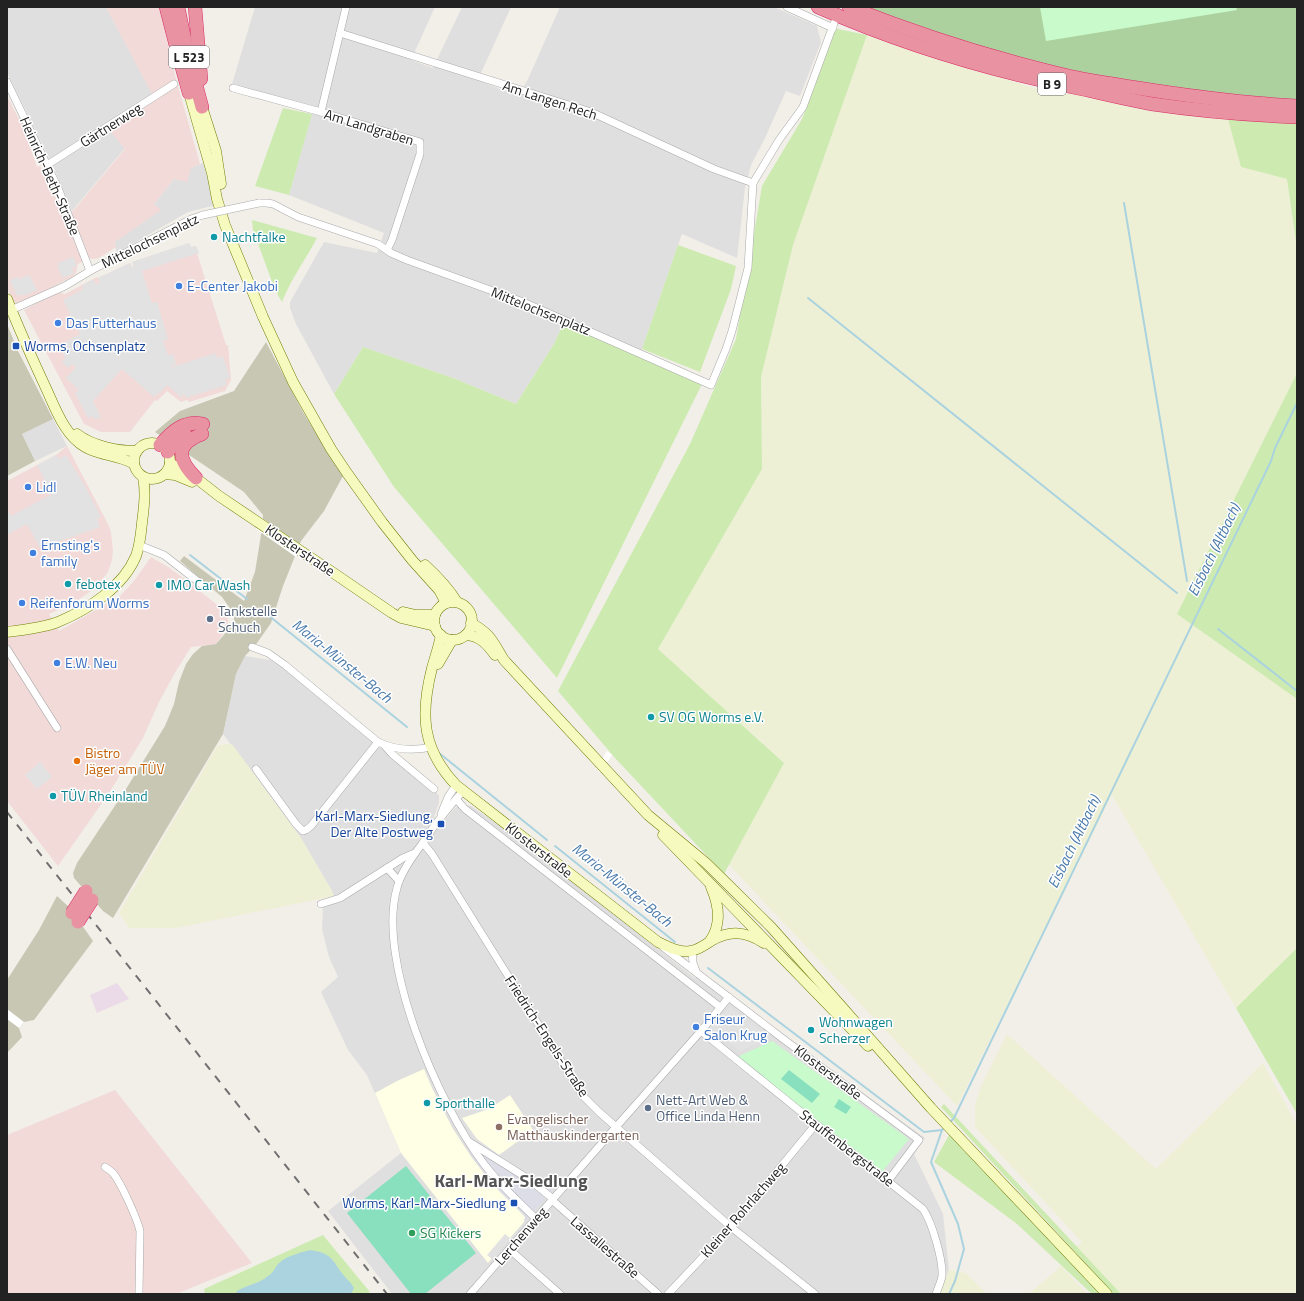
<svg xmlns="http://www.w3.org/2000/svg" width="1304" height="1301" font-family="'Titillium Web',sans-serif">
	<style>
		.residential { fill: #e0dfdf }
		.commercial { fill: #f2dad9 }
		.industrial { fill: #ebdbe8 }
		.education { fill: #ffffe5 }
		.construction { fill: #c7c7b4 }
		.farmland { fill: #eef0d5 }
		.grass { fill: #cdebb0 }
		.forest { fill: #add19e }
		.park { fill: #c8facc }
		.pitch { fill: #88e0be }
		.parking { fill: #e2e2e2 }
		.plaza { fill: #dddde8 }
		.water { fill: #aad3df }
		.pier { fill: #fff }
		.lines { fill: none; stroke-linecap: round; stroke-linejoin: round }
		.stream { stroke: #aad3df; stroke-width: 2 }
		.street-casing { stroke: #a9a9a9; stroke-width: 8 }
		.secondary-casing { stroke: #707d05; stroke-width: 11 }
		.highway-casing { stroke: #dc2a67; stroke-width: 14 }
		.street { stroke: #fff; stroke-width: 7 }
		.secondary { stroke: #f7fabf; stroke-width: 10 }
		.highway { stroke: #e892a2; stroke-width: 13 }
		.rail { stroke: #707070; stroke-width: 2; stroke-dasharray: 8 8; stroke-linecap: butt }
		.street-bridge-casing { stroke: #a9a9a9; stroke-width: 8; stroke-linecap: butt }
		.highway-bridge-casing { stroke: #dc2a67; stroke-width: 14; stroke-linecap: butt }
		.street-bridge { stroke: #fff; stroke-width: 7 }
		.highway-bridge { stroke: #e892a2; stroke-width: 13 }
		.culture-dot { fill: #0f9aa8; stroke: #fff; stroke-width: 1.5 }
		.shop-dot { fill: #3f7fe0; stroke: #fff; stroke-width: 1.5 }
		.transit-dot { fill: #1a4fb4; stroke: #fff; stroke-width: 1.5 }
		.service-dot { fill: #5c6f8a; stroke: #fff; stroke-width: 1.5 }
		.food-dot { fill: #e8710a; stroke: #fff; stroke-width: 1.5 }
		.education-dot { fill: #8d6e63; stroke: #fff; stroke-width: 1.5 }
		.leisure-dot { fill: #2e9e5b; stroke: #fff; stroke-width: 1.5 }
		.labels { text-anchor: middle; stroke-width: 3; stroke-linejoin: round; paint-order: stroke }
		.shield { fill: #fff; stroke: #646464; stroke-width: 1 }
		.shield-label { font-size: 13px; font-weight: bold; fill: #222 }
		.street-label { font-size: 14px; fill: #222; stroke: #fff }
		.culture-label { font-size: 14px; fill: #0d838f; stroke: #fff; text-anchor: start }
		.shop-label { font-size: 14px; fill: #366cbe; stroke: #fff; text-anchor: start }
		.transit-label { font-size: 14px; fill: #164399; stroke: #fff; text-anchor: end }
		.service-label { font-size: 14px; fill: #4e5e75; stroke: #fff; text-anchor: start }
		.food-label { font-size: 14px; fill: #c56008; stroke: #fff; text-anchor: start }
		.education-label { font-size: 14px; fill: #785e54; stroke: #fff; text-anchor: start }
		.leisure-label { font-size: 14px; fill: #27864d; stroke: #fff; text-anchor: start }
		.water-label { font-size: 15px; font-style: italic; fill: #4a7aab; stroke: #fff }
		.district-label { font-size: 18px; font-weight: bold; fill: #555; stroke: #fff }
	</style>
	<rect width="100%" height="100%" fill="#f2efe9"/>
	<g class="residential">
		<path d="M7 7H106L154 97 107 127 125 148 72 211 55 170 7 72Z"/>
		<path d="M255 7H435L411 60 433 68 462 7H511L481 73 477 80 518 96 528 79 560 7H774L817 26 821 42 800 96 786 91 765 138 751 165 745 188 737 258 682 234 641 352 566 318 554 344 516 404 453 378 363 347 334 394 296 324 290 308V302L324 242 377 253 384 233 289 195 314 106 232 84Z"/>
		<path d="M203 163 216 205 188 212 117 253 114 242 160 210 154 204 174 179 191 168Z"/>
		<path d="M53 419 67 446 35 461 22 434Z"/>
		<path d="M245 656 270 660 286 670 439 795V802L434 817 442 823 456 807 463 805 471 806 511 834 695 978 701 975 925 1138 914 1154 943 1214 949 1270 939 1294H392L328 1211 401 1153 367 1075 348 1050 321 992 338 977 329 957 322 929 323 907 335 903 332 891 301 838 223 734 236 674Z"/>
	</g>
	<g class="commercial">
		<path d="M106 7H159L176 79 200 164 191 168 187 182 174 179 154 204 161 210 115 242 116 247 99 258 93 259 89 258 78 264 76 273 72 277 19 304 14 302 7 288V96L23 127 37 167 40 166 55 196 63 217 73 211 125 149 107 127 152 94Z"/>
		<path d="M189 243 191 247 196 246 198 251 199 253H197L226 345H228L231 380 225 391 189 402 187 400 181 402 167 391 157 401 155 400 130 432H101L84 424 24 310 57 292 65 294 97 277 98 278 130 263 132 267 134 266 132 262Z"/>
		<path d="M67 446 108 524 111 532 113 551 112 560 108 572 97 587 75 602 49 614 59 631 120 596 134 581 151 557 168 567 190 583 216 604 226 615 228 619V624L225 631 216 644 191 647 176 671 159 702 143 738 109 793 58 866 7 801V481L56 455Z"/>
		<path d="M115 1090 252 1263 176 1294H7V1135Z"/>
	</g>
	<path class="industrial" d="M117 983 129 999 97 1013 90 995Z"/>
	<g class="education">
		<path d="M424 1069 432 1088 453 1129 470 1155 489 1180 525 1217 524 1222 488 1263 401 1153 375 1093 397 1081Z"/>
		<path d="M510 1095 533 1130 499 1155 477 1139 462 1118 489 1109Z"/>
	</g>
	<g class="construction">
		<path d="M7 324 18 351 53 419 22 434 35 461 7 476Z"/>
		<path d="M266 342 304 414 343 476 324 511 301 541 283 586 271 623 257 643 245 656 236 674 223 734 113 918 103 911 74 878 73 873 77 863 126 789 165 726 174 704 179 682 186 664 193 654 202 646 216 644 234 623V614L222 597 180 561 184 556 244 601 255 572 261 535 263 515 244 492 155 432 180 411 234 391Z"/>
		<path d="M57 896 70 908 93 941 34 1020 24 1022 19 1028 22 1037 7 1053V980L39 930Z"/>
	</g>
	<g class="farmland">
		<path d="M867 35 1034 88 1228 119 1241 166 1287 179 1297 249V373L1177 614 1297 699V948L1236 1008 1112 795 957 1106 729 865 784 763 658 649 762 469 761 377 793 245Z"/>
		<path d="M232 744 301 838 332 891 334 896 176 928H129L119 913 218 745Z"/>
		<path d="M1007 1034 1156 1169 1263 1063 1297 1125V1294H1113L1072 1251 1082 1242 975 1127V1106L980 1088Z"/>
		<path d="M1061 1266 1087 1294H1029Z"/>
		<path d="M949 1270 966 1273 987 1294H939Z"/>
	</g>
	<g class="grass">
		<path d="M833 28 867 35 793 245 761 377 762 469 658 649 784 763 724 874 615 758 558 691 690 444 736 339 762 186 802 119 815 85Z"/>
		<path d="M283 108 312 114 289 195 255 186Z"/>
		<path d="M1228 119 1297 121V249L1287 179 1241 167Z"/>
		<path d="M252 220 317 238C306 259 291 279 282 302L275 290 253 230Z"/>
		<path d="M678 245 736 266 731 289 700 372 642 349Z"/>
		<path d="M564 322 702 384 557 678 394 487 334 394 363 347 453 378 516 404 554 344Z"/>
		<path d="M1297 373V699L1177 614Z"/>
		<path d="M1297 948V1114L1236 1008Z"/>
		<path d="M944 1104 1121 1294H1114L941 1107Z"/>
		<path d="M949 1135 1100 1294H1092L1017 1224 934 1162Z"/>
		<path d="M323 1235 370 1292 365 1294H205L204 1289Z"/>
	</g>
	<path class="forest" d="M865 7H1297V101L1194 92 1060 69 992 51Z"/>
	<g class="park">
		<path d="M1040 7H1236L1237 10 1046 41Z"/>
		<path d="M772 1041 909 1139 882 1172 737 1057Z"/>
	</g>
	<g class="pitch">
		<path d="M789 1070 820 1094 812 1103 781 1079Z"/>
		<path d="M839 1099 851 1107 846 1114 834 1107Z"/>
		<path d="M406 1166 476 1253 425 1294H411L347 1213Z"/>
	</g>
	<g class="parking">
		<path d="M189 243 191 247 196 246 199 253 142 271 152 303 157 302 168 339 163 341 168 355 173 354 176 365 171 366 173 372 172 367 216 353 217 358 223 356 230 378 225 379 227 385 186 398 185 395 184 394 181 397 167 385 159 394 158 393 154 397 122 369 93 401 101 417 95 420 93 416 88 418 75 393 79 390 66 378 76 367 72 364 68 368 62 362 65 358 63 353 66 351 62 344 80 334 63 300 82 290V286L93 279 95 283 97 284 100 282 98 278 130 263 132 267 134 266 132 262Z"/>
		<path d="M73 257 77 266 72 268 74 273 63 278 57 266 59 265 58 263Z"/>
		<path d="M28 275 30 276 37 290 23 296 22 294 17 296 10 280 18 277 19 279Z"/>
		<path d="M56 455 59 459 66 455 85 486 101 517 97 519 100 527 40 548 27 524 7 535V512L8 511 11 516 52 494 37 465Z"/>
		<path d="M40 762 52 777 37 789 25 775Z"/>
		<path d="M730 1007 771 1038 740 1051 711 1028Z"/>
		<path d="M505 1234 510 1238 492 1259 487 1255Z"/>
	</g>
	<path class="plaza" d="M484 1145 553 1190 524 1222 525 1217 524 1215 500 1192 470 1155Z"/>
	<path class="water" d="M310 1250C321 1252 328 1253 335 1263 337 1266 339 1270 342 1273 346 1279 351 1282 354 1288L351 1294H236L237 1291C247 1285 259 1284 268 1276 273 1273 275 1268 278 1264 286 1256 299 1253 310 1250Z"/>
	<g class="pier">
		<path d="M259 516 299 544 296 557 256 529Z"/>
		<path d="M607 751 612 755 600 773 596 768Z"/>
		<path d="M7 1009 24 1022 19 1028 7 1019Z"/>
	</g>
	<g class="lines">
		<g class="stream">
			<path d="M1124 203 1187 581"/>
			<path d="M808 298 1177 593"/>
			<path d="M190 555 247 599"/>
			<path d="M263 611 407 727"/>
			<path d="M1218 629 1297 691"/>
			<path d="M439 753 547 840"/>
			<path d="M555 846 675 942"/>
			<path d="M708 968 924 1132 942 1130"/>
			<path d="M949 1123 954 1118 1271 461 1275 448 1297 403"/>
			<path d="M945 1127 942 1130 931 1162 958 1224 964 1249 955 1281 949 1294"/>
		</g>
		<g class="street-casing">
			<g id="street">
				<path d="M787 7 833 28"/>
				<path d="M340 33 591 112 714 169 753 183"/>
				<path d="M7 82 58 188 90 271"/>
				<path d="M233 88 321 112 420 142V154L392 240 387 250"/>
				<path d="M321 112 346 7"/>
				<path d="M47 165 174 84"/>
				<path d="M259 203H267L273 204 298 217 378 244 391 253 407 260 523 302 711 385 726 349 732 331 748 268 753 183 779 140 803 107 834 23"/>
				<path d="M11 310 65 286 90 271 191 219 203 215"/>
				<path d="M139 545 164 555 205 587"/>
				<path d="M252 647 268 653 285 665 378 742C395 750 413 751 431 747"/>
				<path d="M7 649 57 728"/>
				<path d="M385 746 392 754 434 789"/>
				<path d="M256 769 296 824 303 831 306 830 311 826 378 742"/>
				<path d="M463 791C454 801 446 811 438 821 432 828 428 836 422 844 412 857 401 872 397 888 376 961 439 1106 484 1164 499 1184 518 1201 536 1219"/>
				<path d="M456 799 465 809 720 1007"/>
				<path d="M441 814 448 797 456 785"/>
				<path d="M423 843 432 854 583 1096 599 1112 731 1227 815 1294"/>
				<path d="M387 868 399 881"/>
				<path d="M321 904 340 898 403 858 415 853"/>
				<path d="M663 947 782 1038 919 1140 888 1181"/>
				<path d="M692 951 693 963 696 971"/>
				<path d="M701 1031 816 1124 923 1209C932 1222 943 1260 942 1276 941 1282 938 1288 936 1294"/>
				<path d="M471 1143 530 1180 553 1199"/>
				<path d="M105 1167C108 1169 111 1171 113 1173 121 1183 137 1218 140 1231L139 1294"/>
				<path d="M552 1200 658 1294"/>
				<path d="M509 1249 560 1294"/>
				<path d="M470 1294 616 1127 701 1031 729 997"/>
				<path d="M668 1294 731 1227 816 1124"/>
			</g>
		</g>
		<g class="secondary-casing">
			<g id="secondary">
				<path d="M189 93 212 173 217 199 225 225 263 317 293 382 331 449 347 473 382 522 412 560 439 590 446 603"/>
				<path d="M202 107 216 151 221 184"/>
				<path d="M7 299C19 329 32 358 45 386 55 407 64 435 85 447 100 456 119 455 134 464"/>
				<path d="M77 434C92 446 118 451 137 451"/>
				<circle cx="152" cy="461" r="18"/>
				<path d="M170 463 196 478 219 496 335 574 392 613 401 618 435 626"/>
				<path d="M165 474 175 475 192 482"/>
				<path d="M425 565C438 577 448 587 457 602"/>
				<circle cx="453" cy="621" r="19"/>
				<path d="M403 612 416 615H435"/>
				<path d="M471 623C491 634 493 642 504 660L648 815 706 863 771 927 842 1007 931 1108 1107 1294"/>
				<path d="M7 632C24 630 42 628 58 622 89 609 123 587 136 556 140 545 141 534 142 523 144 507 146 492 143 477"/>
				<path d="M441 635C439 646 435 657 432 668 420 715 422 749 456 785L658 942C668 947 680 953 691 951 698 950 705 945 711 941 730 930 745 931 764 943"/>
				<path d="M466 635C480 636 487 644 495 655"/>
				<path d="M438 664 452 640"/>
				<path d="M663 835 868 1046"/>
				<path d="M710 941C722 924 719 905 711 887"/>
			</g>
		</g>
		<g class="highway-casing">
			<g id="highway">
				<path d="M166 7 175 42 189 93"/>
				<path d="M178 7 188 55 202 107"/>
				<path d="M195 7 201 79"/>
				<path d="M818 7C904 45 995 72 1087 90 1108 95 1130 100 1152 104 1200 111 1249 115 1297 117"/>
				<path d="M849 7C918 34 988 57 1060 74 1083 80 1108 83 1131 87 1187 96 1241 103 1297 106"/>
				<path d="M160 445C172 431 184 420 203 424"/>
				<path d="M168 452 176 440 185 434"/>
				<path d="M196 478C178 460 174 445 202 434"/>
			</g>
		</g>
		<use href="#street" class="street"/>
		<use href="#secondary" class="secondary"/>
		<use href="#highway" class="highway"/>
		<path class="rail" d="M7 812 387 1294"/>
		<g class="street-bridge-casing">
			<path id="street-bridge" d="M203 215 259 203"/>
		</g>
		<g class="highway-bridge-casing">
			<g id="highway-bridge">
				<path d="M72 913 86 891"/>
				<path d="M78 922 92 900"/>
			</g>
		</g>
		<use href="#street-bridge" class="street-bridge"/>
		<use href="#highway-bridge" class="highway-bridge"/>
	</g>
	<g class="culture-dot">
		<circle cx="214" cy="237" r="4"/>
		<circle cx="68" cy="584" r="4"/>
		<circle cx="159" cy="585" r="4"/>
		<circle cx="651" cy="717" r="4"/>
		<circle cx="53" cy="796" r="4"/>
		<circle cx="811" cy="1030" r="4"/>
		<circle cx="427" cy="1103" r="4"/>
	</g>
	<g class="shop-dot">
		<circle cx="179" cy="286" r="4"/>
		<circle cx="58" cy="323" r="4"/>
		<circle cx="28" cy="487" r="4"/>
		<circle cx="33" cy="553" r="4"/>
		<circle cx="22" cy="603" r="4"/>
		<circle cx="57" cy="663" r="4"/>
		<circle cx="696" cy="1027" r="4"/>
	</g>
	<g class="transit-dot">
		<rect x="12" y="342" width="8" height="8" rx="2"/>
		<rect x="437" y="820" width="8" height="8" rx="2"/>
		<rect x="510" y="1199" width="8" height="8" rx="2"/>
	</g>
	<g class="service-dot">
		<circle cx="210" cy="619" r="4"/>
		<circle cx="648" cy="1108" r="4"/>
	</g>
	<circle class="food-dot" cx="77" cy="761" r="4"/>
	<circle class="education-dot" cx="499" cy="1127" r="4"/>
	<circle class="leisure-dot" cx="412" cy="1233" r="4"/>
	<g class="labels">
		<g class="shield">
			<rect x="169" y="46" width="40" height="22" rx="3"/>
			<rect x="1038" y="73" width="28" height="22" rx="3"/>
		</g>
		<g class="shield-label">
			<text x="189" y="62">L 523</text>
			<text x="1052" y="89">B 9</text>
		</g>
		<g class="street-label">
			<text transform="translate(550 100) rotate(18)" y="5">Am Langen Rech</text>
			<text transform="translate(111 125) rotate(-32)" y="5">Gärtnerweg</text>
			<text transform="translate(369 127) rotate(17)" y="5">Am Landgraben</text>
			<text transform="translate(50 176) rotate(66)" y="5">Heinrich-Beth-Straße</text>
			<text transform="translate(150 241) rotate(-26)" y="5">Mittelochsenplatz</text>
			<text transform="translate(541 311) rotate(22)" y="5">Mittelochsenplatz</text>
			<text transform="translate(300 550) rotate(34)" y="5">Klosterstraße</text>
			<text transform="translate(539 850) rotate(38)" y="5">Klosterstraße</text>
			<text transform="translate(547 1036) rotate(57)" y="5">Friedrich-Engels-Straße</text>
			<text transform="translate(828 1072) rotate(37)" y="5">Klosterstraße</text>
			<text transform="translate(847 1148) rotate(38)" y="5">Stauffenbergstraße</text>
			<text transform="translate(743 1210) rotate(-49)" y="5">Kleiner Rohrlachweg</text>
			<text transform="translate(521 1236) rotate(-49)" y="5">Lerchenweg</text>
			<text transform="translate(605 1247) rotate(41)" y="5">Lassallestraße</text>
		</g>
		<g class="culture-label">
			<text x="222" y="242">Nachtfalke</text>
			<text x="76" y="589">febotex</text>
			<text x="167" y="590">IMO Car Wash</text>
			<text x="659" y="722">SV OG Worms e.V.</text>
			<text x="61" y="801">TÜV Rheinland</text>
			<text x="819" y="1027">Wohnwagen<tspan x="819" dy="16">Scherzer</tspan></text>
			<text x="435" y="1108">Sporthalle</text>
		</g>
		<g class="shop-label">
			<text x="187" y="291">E-Center Jakobi</text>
			<text x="66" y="328">Das Futterhaus</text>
			<text x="36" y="492">Lidl</text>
			<text x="41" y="550">Ernsting's<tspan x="41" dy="16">family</tspan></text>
			<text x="30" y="608">Reifenforum Worms</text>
			<text x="65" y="668">E.W. Neu</text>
			<text x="704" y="1024">Friseur<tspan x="704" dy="16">Salon Krug</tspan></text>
		</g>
		<g class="transit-label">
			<text x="24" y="351" text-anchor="start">Worms, Ochsenplatz</text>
			<text x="433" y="821">Karl-Marx-Siedlung,<tspan x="433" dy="16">Der Alte Postweg</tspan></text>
			<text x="506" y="1208">Worms, Karl-Marx-Siedlung</text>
		</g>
		<g class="service-label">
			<text x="218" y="616">Tankstelle<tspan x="218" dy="16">Schuch</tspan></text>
			<text x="656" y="1105">Nett-Art Web &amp;<tspan x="656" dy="16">Office Linda Henn</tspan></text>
		</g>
		<g class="food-label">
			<text x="85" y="758">Bistro<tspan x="85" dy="16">Jäger am TÜV</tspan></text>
		</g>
		<g class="education-label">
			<text x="507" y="1124">Evangelischer<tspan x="507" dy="16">Matthäuskindergarten</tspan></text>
		</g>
		<g class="leisure-label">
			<text x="420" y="1238">SG Kickers</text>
		</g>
		<g class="water-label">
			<text transform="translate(1214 550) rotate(-64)" y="5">Eisbach (Altbach)</text>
			<text transform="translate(342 661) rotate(39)" y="5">Maria-Münster-Bach</text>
			<text transform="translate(1074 842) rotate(-64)" y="5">Eisbach (Altbach)</text>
			<text transform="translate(622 885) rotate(39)" y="5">Maria-Münster-Bach</text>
		</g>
		<g class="district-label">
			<text x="511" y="1187">Karl-Marx-Siedlung</text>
		</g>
	</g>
	<rect width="1304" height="1301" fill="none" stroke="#222222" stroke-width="16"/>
</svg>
